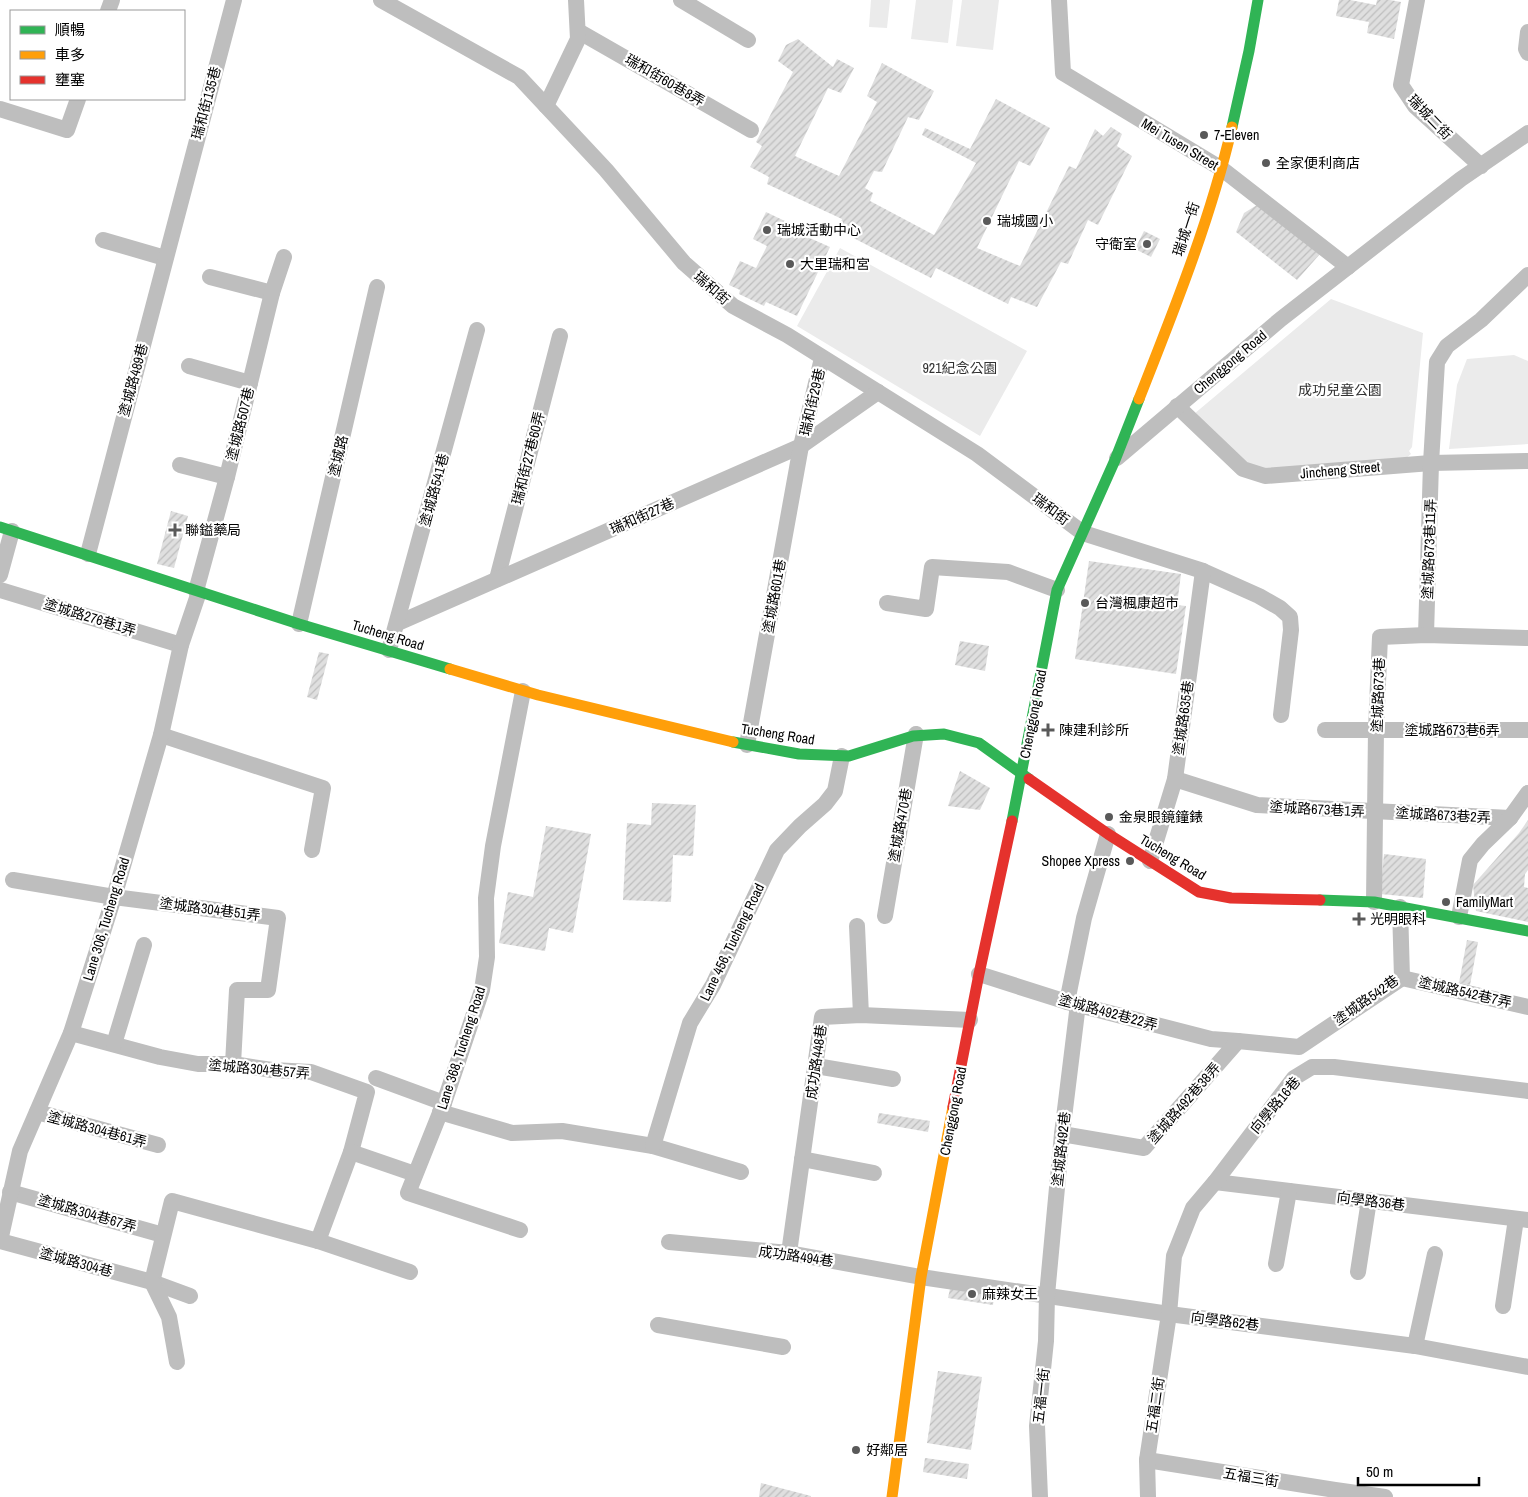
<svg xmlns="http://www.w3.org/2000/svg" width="1528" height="1497" font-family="'Archivo Narrow','Noto Sans TC',sans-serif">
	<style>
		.green { fill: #ebebeb }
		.building { fill: url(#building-hatch) }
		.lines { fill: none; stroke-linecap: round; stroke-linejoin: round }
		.street { stroke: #bebebe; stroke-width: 16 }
		.fast { stroke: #30b455; stroke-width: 11 }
		.slow { stroke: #ff9f0a; stroke-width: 11 }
		.jam { stroke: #e5322d; stroke-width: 11 }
		.poi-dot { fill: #595959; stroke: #fff; stroke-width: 2 }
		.labels { text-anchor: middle; stroke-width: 4.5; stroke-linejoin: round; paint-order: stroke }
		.street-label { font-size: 14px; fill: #000; stroke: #fff }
		.poi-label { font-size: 14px; fill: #000; stroke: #fff; text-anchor: start }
		.park-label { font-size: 14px; fill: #323232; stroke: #fff }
	</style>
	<defs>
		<pattern id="building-hatch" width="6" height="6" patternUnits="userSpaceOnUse" patternTransform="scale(1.25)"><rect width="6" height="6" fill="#dfdfdf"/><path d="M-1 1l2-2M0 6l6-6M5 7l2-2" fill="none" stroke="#bebebe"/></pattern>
	</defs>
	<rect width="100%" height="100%" fill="#fff"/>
	<g class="green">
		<path d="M871 0H890L887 28 869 27Z"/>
		<path d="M916 0H953L948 43 911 39Z"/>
		<path d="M962 0H999L993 50 956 46Z"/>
		<path d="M840 248 1027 351 980 436 797 326Z"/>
		<path d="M1331 299 1423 333 1412 447 1409 451 1411 454 1398 465 1251 472 1194 414Z"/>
		<path d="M1514 355 1528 361V444L1449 449 1457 385 1467 359Z"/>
	</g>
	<g class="building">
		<path d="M1339 0H1350L1376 5 1377 0H1390L1401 2 1394 39 1367 33 1369 22 1336 16Z"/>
		<path d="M798 39 833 67 837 59 854 68 841 93 828 88 795 156 839 176 877 102 867 96 882 63 934 91 919 120 908 117 882 172 874 171 865 188 873 193 870 201 934 235 976 163 922 135 925 128 970 149 996 99 1050 128 1030 166 1019 161 977 248 1020 266 1069 166 1076 169 1095 129 1103 136 1111 127 1122 134 1117 146 1132 156 1098 225 1088 220 1068 264 1061 262 1037 307 1011 297 1008 304 936 268 931 278 838 230 842 219 767 184 769 177 750 167 762 146 756 142 793 72 778 61 786 45Z"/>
		<path d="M1257 205 1320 254 1297 280 1236 232 1244 213Z"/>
		<path d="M766 212 789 223 787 228 830 247 797 316 766 302 764 306 739 294 740 290 729 285 740 261 756 268 767 246 753 239Z"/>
		<path d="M1144 231 1160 239 1151 257 1135 249Z"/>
		<path d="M171 511 188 516 174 568 157 564Z"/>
		<path d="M1089 561 1181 574 1177 605 1186 606 1176 674 1075 659Z"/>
		<path d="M960 641 989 646 985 671 955 665Z"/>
		<path d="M319 652 329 654 317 700 307 697Z"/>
		<path d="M960 771 990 788 980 810 948 806Z"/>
		<path d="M652 803 696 805 693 856 673 855 671 902 623 900 627 823 651 825Z"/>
		<path d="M1528 820V870L1525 874 1524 887 1528 888V922L1476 911 1473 885 1519 833Z"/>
		<path d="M546 826 591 834 573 933 549 928 545 951 499 943 508 892 533 897Z"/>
		<path d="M1384 854 1426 859 1423 898 1380 894Z"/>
		<path d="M1467 940 1478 942 1470 985 1459 983Z"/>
		<path d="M879 1113 930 1121 928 1132 877 1123Z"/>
		<path d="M951 1284 995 1290 993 1305 948 1298Z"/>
		<path d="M938 1371 982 1377 971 1450 927 1443Z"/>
		<path d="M925 1458 969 1464 967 1479 923 1472Z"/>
		<path d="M761 1483 811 1496V1497H759Z"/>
	</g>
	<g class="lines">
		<g class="street">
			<path d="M381 0 519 77 606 170 684 263 733 306 787 335 977 454 1083 533 1203 571 1259 596 1280 608 1290 617 1291 630 1281 715"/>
			<path d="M681 0 748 40"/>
			<path d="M1059 0 1063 73 1222 169 1348 267"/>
			<path d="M1417 0 1401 85 1415 106 1481 166"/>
			<path d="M108 11 112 0"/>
			<path d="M578 31 751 130"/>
			<path d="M1528 32 1526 49 1528 53"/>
			<path d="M546 106 578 39 576 0"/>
			<path d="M0 109 67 130 78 99"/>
			<path d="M103 240 165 258"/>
			<path d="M210 277 272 293"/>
			<path d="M189 366 250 383"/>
			<path d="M1177 406 1243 469 1265 476 1431 463 1528 461"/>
			<path d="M1117 458 1281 319 1461 179 1528 133"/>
			<path d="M180 465 227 477"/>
			<path d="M88 554 234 0"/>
			<path d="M0 575 12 531"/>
			<path d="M497 579 560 336"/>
			<path d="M0 590 181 645"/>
			<path d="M196 591 227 477 272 293 284 257"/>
			<path d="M887 603 926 609 932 567 1008 572 1057 590"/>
			<path d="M398 623 801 446 878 392"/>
			<path d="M299 624 377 287"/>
			<path d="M1426 635 1431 463 1437 362 1447 346 1481 320 1528 275"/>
			<path d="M389 650 477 330"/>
			<path d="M1325 730H1528"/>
			<path d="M161 735 323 788 312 850"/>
			<path d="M747 745 801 446 822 358"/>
			<path d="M1175 779 1257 805 1510 818"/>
			<path d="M1150 861 1175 779 1203 571"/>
			<path d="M13 880 114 897 278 918 268 990H237L233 1064"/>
			<path d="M1374 902 1376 729 1380 637 1426 635 1528 638"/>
			<path d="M885 916 916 734"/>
			<path d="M1459 917 1470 860 1483 844 1510 818 1528 793"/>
			<path d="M857 926 861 1015"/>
			<path d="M979 974 1067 1002 1211 1039 1238 1041"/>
			<path d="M1402 978 1528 1007"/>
			<path d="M1067 1002 1084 918 1108 834"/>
			<path d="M71 1033 160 1057 198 1064H233L272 1070 311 1072 367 1092 351 1152 318 1241"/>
			<path d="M114 1044 144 945"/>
			<path d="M816 1066 893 1079"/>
			<path d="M376 1078 444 1103"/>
			<path d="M37 1112 158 1145"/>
			<path d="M440 1112 512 1133 562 1131 653 1146 741 1172"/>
			<path d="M1062 1134 1144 1148 1238 1041 1299 1047 1402 978 1400 907"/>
			<path d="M653 1146 690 1023 713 985 777 850 800 826 825 804 835 791 842 756"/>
			<path d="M351 1152 415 1174"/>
			<path d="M802 1159 874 1173"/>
			<path d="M1215 1182 1528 1220"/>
			<path d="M10 1192 163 1235"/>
			<path d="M520 1230 408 1193 444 1103 482 990 487 957 486 898 493 846 523 691"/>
			<path d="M0 1241 20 1151 71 1033 114 897 161 735 181 645 199 592"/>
			<path d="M0 1241 152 1282 190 1296"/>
			<path d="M669 1242 789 1253 921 1277 1169 1314 1415 1346 1528 1367"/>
			<path d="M789 1253 822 1017 861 1015 970 1020"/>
			<path d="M1276 1264 1289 1191"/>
			<path d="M1358 1272 1369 1200"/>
			<path d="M152 1282 172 1201 318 1241 410 1272"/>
			<path d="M152 1282 169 1317 177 1362"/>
			<path d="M1503 1306 1516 1219"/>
			<path d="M658 1325 783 1347"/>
			<path d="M1415 1346 1435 1254"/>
			<path d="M1147 1460 1335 1490 1385 1497"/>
			<path d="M1040 1497 1037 1426 1046 1341 1047 1295 1062 1134 1078 1004"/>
			<path d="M1148 1497 1147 1460 1169 1314 1174 1256 1193 1208 1215 1182 1294 1078 1312 1067H1334L1528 1091"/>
		</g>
		<g class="fast">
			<path d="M1232 127 1249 51 1258 0"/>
			<path d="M0 527 299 624 450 669"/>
			<path d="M733 742 799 754 849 756 913 736 944 734 979 743 1029 779"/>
			<path d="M1012 821 1057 590 1115 460 1139 399"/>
			<path d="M1320 900 1374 902 1528 931"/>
		</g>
		<g class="slow">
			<path d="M1139 399C1174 310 1210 221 1232 127"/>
			<path d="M450 669 538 695 733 742"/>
			<path d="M892 1497 921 1277 953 1107"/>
		</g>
		<g class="jam">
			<path d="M1029 779 1108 834 1199 892 1231 898 1320 900"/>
			<path d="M953 1107 979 974 1012 821"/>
		</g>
	</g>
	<g class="poi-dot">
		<circle cx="1204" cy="135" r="5"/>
		<circle cx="1266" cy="163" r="5"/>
		<circle cx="987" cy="221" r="5"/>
		<circle cx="767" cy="230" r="5"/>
		<circle cx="1147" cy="244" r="5"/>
		<circle cx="790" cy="264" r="5"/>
		<path d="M172.5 522.5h5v5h5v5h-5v5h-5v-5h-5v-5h5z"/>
		<circle cx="1085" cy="603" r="5"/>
		<path d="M1045.5 722.5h5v5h5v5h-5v5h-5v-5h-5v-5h5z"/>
		<circle cx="1109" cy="817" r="5"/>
		<circle cx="1130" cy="861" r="5"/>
		<circle cx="1446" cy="902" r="5"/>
		<path d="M1356.5 911.5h5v5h5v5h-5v5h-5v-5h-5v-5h5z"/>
		<circle cx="972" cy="1294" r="5"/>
		<circle cx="856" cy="1450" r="5"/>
	</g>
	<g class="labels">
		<g class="street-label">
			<text transform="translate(665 80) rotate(30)" y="5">瑞和街60巷8弄</text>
			<text transform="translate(206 103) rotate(-75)" y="5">瑞和街135巷</text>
			<text transform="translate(1430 117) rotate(46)" y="5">瑞城二街</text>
			<text transform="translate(1180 144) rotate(31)" y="5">Mei Tusen Street</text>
			<text transform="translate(1186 229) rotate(-72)" y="5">瑞城一街</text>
			<text transform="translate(712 288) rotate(41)" y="5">瑞和街</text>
			<text transform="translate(1230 362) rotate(-40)" y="5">Chenggong Road</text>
			<text transform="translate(133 380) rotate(-75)" y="5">塗城路489巷</text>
			<text transform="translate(812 402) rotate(-77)" y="5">瑞和街29巷</text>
			<text transform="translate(240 424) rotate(-76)" y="5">塗城路507巷</text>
			<text transform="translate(338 456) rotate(-77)" y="5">塗城路</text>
			<text transform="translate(528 458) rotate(-76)" y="5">瑞和街27巷60弄</text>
			<text transform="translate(1340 470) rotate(-5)" y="5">Jincheng Street</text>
			<text transform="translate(434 490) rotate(-75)" y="5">塗城路541巷</text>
			<text transform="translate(1051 509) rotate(37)" y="5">瑞和街</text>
			<text transform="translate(642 516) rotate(-24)" y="5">瑞和街27巷</text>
			<text transform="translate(1429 549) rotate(-88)" y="5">塗城路673巷11弄</text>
			<text transform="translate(774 596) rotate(-80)" y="5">塗城路601巷</text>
			<text transform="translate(90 617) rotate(17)" y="5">塗城路276巷1弄</text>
			<text transform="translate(388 635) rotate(17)" y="5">Tucheng Road</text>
			<text transform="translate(1378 695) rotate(-88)" y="5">塗城路673巷</text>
			<text transform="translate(1033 714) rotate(-79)" y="5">Chenggong Road</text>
			<text transform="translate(1183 718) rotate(-82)" y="5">塗城路635巷</text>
			<text x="1452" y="735">塗城路673巷6弄</text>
			<text transform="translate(778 734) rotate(9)" y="5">Tucheng Road</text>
			<text transform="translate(1317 809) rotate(3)" y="5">塗城路673巷1弄</text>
			<text transform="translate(1443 815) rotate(3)" y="5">塗城路673巷2弄</text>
			<text transform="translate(900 825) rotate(-80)" y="5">塗城路470巷</text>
			<text transform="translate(1173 857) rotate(31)" y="5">Tucheng Road</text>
			<text transform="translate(210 909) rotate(7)" y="5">塗城路304巷51弄</text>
			<text transform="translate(106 919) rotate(-73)" y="5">Lane 306, Tucheng Road</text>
			<text transform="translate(732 942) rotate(-64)" y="5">Lane 456, Tucheng Road</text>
			<text transform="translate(1465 992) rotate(13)" y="5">塗城路542巷7弄</text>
			<text transform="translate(1366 1000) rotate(-35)" y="5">塗城路542巷</text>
			<text transform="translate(1108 1012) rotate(15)" y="5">塗城路492巷22弄</text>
			<text transform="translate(461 1048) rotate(-72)" y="5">Lane 368, Tucheng Road</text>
			<text transform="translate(816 1062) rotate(-82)" y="5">成功路448巷</text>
			<text transform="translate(259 1069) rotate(5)" y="5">塗城路304巷57弄</text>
			<text transform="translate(1184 1103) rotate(-49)" y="5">塗城路492巷38弄</text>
			<text transform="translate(1275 1105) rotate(-50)" y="5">向學路16巷</text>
			<text transform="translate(953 1111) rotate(-79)" y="5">Chenggong Road</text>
			<text transform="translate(97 1129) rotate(15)" y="5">塗城路304巷61弄</text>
			<text transform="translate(1061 1149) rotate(-84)" y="5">塗城路492巷</text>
			<text transform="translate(1371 1201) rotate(7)" y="5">向學路36巷</text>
			<text transform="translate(87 1213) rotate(16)" y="5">塗城路304巷67弄</text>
			<text transform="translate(796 1256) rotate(8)" y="5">成功路494巷</text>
			<text transform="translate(76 1262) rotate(15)" y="5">塗城路304巷</text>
			<text transform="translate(1225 1321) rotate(7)" y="5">向學路62巷</text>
			<text transform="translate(1041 1396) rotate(-84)" y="5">五福一街</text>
			<text transform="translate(1155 1405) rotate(-82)" y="5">五福二街</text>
			<text transform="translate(1251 1477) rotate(9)" y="5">五福三街</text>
		</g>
		<g class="poi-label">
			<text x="1214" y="140">7-Eleven</text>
			<text x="1276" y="168">全家便利商店</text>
			<text x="997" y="226">瑞城國小</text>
			<text x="777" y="235">瑞城活動中心</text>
			<text x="1137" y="249" text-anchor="end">守衛室</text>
			<text x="800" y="269">大里瑞和宮</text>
			<text x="185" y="535">聯鎰藥局</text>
			<text x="1095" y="608">台灣楓康超市</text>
			<text x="1059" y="735">陳建利診所</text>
			<text x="1119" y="822">金泉眼鏡鐘錶</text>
			<text x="1120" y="866" text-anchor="end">Shopee Xpress</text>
			<text x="1456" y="907">FamilyMart</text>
			<text x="1370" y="924">光明眼科</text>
			<text x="982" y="1299">麻辣女王</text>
			<text x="866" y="1455">好鄰居</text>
		</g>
		<g class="park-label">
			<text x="960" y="373">921紀念公園</text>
			<text x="1340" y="395">成功兒童公園</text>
		</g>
	</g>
	<rect x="10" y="10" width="175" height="90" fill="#ffffff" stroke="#999999"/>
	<rect x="20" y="26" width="25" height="8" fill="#30b455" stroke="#999999"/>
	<text x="55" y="35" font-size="15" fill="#000000">順暢</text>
	<rect x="20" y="51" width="25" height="8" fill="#ff9f0a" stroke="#999999"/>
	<text x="55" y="60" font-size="15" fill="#000000">車多</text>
	<rect x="20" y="76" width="25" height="8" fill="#e5322d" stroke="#999999"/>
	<text x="55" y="85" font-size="15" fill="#000000">壅塞</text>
	<path d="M1358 1477v8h121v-8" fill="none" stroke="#000000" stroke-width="2.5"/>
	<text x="1366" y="1477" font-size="15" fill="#000000" stroke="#ffffff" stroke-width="4" paint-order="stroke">50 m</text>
</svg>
